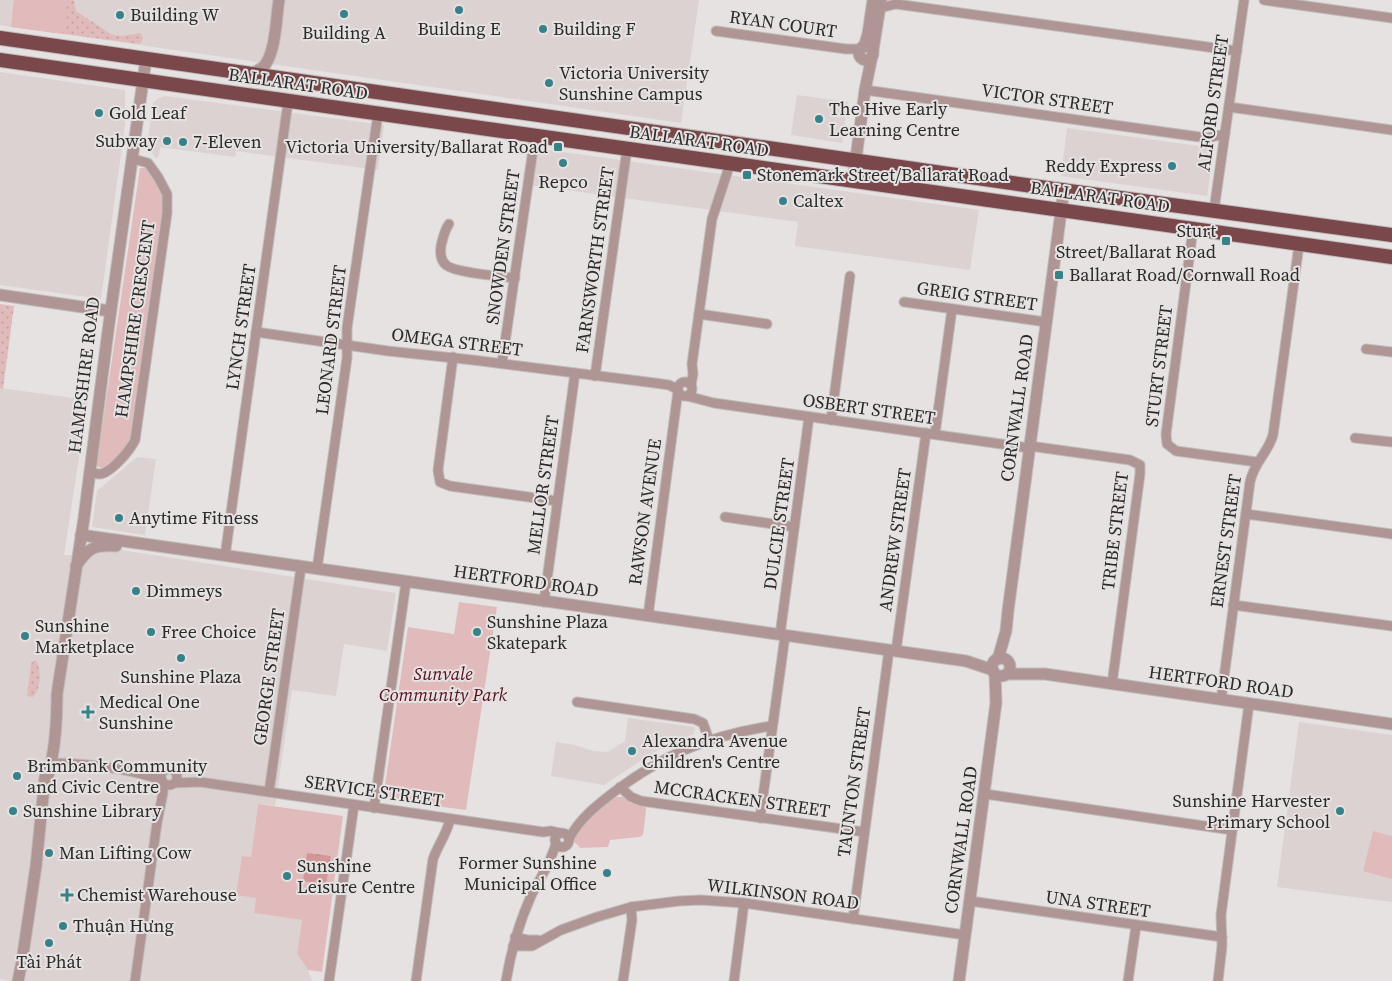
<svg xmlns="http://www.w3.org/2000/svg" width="1392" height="981" font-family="'Source Serif 4',serif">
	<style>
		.built { fill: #ddd2d2 }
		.grass { fill: url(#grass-dots) }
		.green { fill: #e1bbbc }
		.water { fill: url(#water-ripples) }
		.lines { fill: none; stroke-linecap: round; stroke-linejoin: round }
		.minor-casing { stroke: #c1bdbd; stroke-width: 11 }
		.tertiary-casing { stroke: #c1bdbd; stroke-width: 13 }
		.trunk-casing { stroke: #c1bdbd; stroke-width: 16 }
		.minor { stroke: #b09595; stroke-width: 9 }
		.tertiary { stroke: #b09595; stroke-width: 11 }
		.trunk { stroke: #7a484b; stroke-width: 14 }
		.poi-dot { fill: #398188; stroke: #e6e2e2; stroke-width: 2 }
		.labels { text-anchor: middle; stroke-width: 4; stroke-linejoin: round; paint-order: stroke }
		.poi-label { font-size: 18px; fill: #2b2a2a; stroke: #e6e2e2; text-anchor: start }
		.street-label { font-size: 18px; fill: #2b2a2a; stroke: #e6e2e2 }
		.park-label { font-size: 18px; font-style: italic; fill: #560e1a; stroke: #e6e2e2 }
	</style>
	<defs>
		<pattern id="grass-dots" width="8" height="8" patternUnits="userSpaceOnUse" patternTransform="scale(1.25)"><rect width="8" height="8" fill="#e1bbbc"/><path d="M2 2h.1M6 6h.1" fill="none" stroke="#c1a1a2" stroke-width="1.8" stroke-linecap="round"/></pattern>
		<pattern id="water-ripples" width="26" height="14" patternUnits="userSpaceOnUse" patternTransform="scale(1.25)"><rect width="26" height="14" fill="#d49799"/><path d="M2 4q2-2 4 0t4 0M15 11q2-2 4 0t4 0" fill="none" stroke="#ac7b7d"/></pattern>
	</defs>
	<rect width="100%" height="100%" fill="#e6e2e2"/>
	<g class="built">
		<path d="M0 0H14L11 27 0 25Z"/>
		<path d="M67 0H699L681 123 63 34Z"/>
		<path d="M0 72 125 90V125L101 299 0 285Z"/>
		<path d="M797 95 848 102 842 143 791 135Z"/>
		<path d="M165 96 384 125 378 170 236 151 235 157 160 147 159 156 156 159 147 145 153 103 157 99Z"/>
		<path d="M1067 128 1214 148 1207 196 1061 176Z"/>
		<path d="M528 147 979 210 970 270 795 246 798 222 522 184Z"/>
		<path d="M0 388 88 400 64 555H87L102 547 396 593 387 651 344 644 336 696 292 690 275 806 258 804 251 857 242 856 256 898 255 913 302 920 297 954 308 970 312 981H10L0 979Z"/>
		<path d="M137 457 156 459 145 535 92 527 97 491Z"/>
		<path d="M628 718 695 727 694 734 675 741 651 754 604 785 551 776 556 742 575 745 593 751 608 752 625 741Z"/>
		<path d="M1299 722 1392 735V902L1277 887Z"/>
	</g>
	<g class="grass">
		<path d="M14 0H74L76 11 111 34 122 36 140 33 142 35 143 39 140 44 11 27Z"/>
		<path d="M0 304 14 306 3 389 0 388Z"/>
		<path d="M36 660C42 670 41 689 33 697L27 696 31 663Z"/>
	</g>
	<g class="green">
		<path d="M14 0H67L63 34 11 27Z"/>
		<path d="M140 168H147L163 192V204L130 438C125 448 113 465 101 468L97 466V462Z"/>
		<path d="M459 602 497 607 466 810 383 799 408 627 454 634Z"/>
		<path d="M615 797H623L631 803 645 806 646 810 643 835 639 837 610 840 608 847 579 848 580 847 574 842C576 828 604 805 615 797Z"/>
		<path d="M258 804 343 816 322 972 308 970 297 954 302 920 254 913 256 898 236 895 242 856 251 857Z"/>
		<path d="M1373 831 1392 836V879L1363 871Z"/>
	</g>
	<path class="water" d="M307 853 331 856 326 884 303 881Z"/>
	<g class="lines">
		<g class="minor-casing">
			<g id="minor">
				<path d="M1264 0 1392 18"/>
				<path d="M880 8 896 4 1237 51"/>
				<path d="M716 31 846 49H861"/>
				<path d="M865 90 1207 138 1225 134"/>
				<path d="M1229 107 1392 130"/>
				<path d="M1214 210 1244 0"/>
				<path d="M449 224C444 231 443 238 441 246 440 253 440 260 446 265 455 273 501 276 515 278"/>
				<path d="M1193 229 1166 434 1167 444 1176 451 1257 462"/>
				<path d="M904 302 1046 322"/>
				<path d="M699 314 767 324"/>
				<path d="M256 332 388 351 473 360 655 383 669 385 677 389"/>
				<path d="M1366 349 1392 352"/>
				<path d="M453 357 438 470 440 482 450 486 557 501"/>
				<path d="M502 363 535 136"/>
				<path d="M595 376 627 149"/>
				<circle cx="685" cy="389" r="7"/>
				<path d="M691 385 693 374 692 364 712 219 730 164"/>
				<path d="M687 396 714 403 1029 448"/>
				<path d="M831 420 850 276"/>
				<path d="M935 434 952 309"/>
				<path d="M1355 438 1392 442"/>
				<path d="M1030 446 1130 460 1140 465V474L1112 684"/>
				<path d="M89 473C93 473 97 474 101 474 113 471 130 450 135 440L167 213V194L158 177 148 163 133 159"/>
				<path d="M1246 514 1392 534"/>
				<path d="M725 517 794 527"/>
				<path d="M225 556 288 102"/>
				<path d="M317 569 347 358V328L378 114"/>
				<path d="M544 602 575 373"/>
				<path d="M1233 605 1392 626"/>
				<path d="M648 616 678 391"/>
				<path d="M780 635 809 417"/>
				<path d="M896 651 926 433"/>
				<path d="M1221 700 1250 482C1254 462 1268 453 1273 435L1299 245"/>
				<path d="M577 702 694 719 703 723 709 740"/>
				<path d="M51 763C89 763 125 768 162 780"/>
				<circle cx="169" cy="777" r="8"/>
				<path d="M175 783 200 782 543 832 551 831 560 833"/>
				<path d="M620 787 631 797 641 801 864 832"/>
				<path d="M269 792 301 567"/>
				<path d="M985 794 1232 830"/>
				<path d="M374 808 406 582"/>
				<path d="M760 818 785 636"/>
				<circle cx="562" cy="840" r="7"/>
				<path d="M569 839C579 819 597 805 614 792 664 754 709 736 771 726"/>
				<path d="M970 901 1222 937"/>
				<path d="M853 919 889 650"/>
				<path d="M515 937 528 940H538"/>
				<path d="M513 946H532L561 930 597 917 631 907 679 901 701 900 744 903 965 935"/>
				<path d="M135 981 157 823 163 793V783"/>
				<path d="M329 981 354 805"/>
				<path d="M416 981 433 859C438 845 447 834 450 819"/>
				<path d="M506 981C511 951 519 923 531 896 540 878 551 863 556 843"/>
				<path d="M623 981 632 920 631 907"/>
				<path d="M734 981 744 903"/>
				<path d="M1128 981 1136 926"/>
				<path d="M1218 981 1222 946 1221 915 1249 704"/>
			</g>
		</g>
		<g class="tertiary-casing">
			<g id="tertiary">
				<circle cx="866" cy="53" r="7"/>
				<path d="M864 47 868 34 873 0"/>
				<path d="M873 50 881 0"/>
				<path d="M252 74C256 71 262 69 265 65 276 50 276 18 279 0"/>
				<path d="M853 181 865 90 872 56"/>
				<path d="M0 295 110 311"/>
				<path d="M81 535 966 661 993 670"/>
				<path d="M76 566C89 547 94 545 116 546"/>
				<circle cx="1001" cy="667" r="9"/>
				<path d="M998 659 1006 631 1008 611 1064 189"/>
				<path d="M1007 674H1045L1392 724"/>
				<path d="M45 785C55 757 57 723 57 694L84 518 108 331 146 59"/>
				<path d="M18 981 22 961 36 866 45 777"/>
				<path d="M959 981 996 703 995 674"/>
			</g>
		</g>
		<g class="trunk-casing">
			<g id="trunk">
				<path d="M0 38 1047 188 1392 235"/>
				<path d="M0 60 1392 257"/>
			</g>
		</g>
		<use href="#minor" class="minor"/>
		<use href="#tertiary" class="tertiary"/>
		<use href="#trunk" class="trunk"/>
	</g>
	<g class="poi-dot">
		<circle cx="459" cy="10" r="5"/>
		<circle cx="344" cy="14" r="5"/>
		<circle cx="120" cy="15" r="5"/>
		<circle cx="543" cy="29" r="5"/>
		<circle cx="549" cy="83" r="5"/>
		<circle cx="99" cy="113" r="5"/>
		<circle cx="819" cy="119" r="5"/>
		<circle cx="167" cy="141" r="5"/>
		<circle cx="183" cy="142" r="5"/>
		<rect x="553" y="142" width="10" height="10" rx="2.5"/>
		<circle cx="563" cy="163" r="5"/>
		<circle cx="1172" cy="166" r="5"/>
		<rect x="742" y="170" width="10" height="10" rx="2.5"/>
		<circle cx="783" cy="201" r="5"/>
		<rect x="1221" y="236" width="10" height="10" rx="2.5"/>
		<rect x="1054" y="270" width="10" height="10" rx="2.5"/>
		<circle cx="119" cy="518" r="5"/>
		<circle cx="136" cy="591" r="5"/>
		<circle cx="151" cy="632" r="5"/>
		<circle cx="477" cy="632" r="5"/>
		<circle cx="25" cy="636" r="5"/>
		<circle cx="181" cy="658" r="5"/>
		<path d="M85.5 704.5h5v5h5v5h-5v5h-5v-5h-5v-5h5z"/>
		<circle cx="632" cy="751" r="5"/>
		<circle cx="17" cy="776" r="5"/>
		<circle cx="13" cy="811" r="5"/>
		<circle cx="1340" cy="811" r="5"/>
		<circle cx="49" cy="853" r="5"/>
		<circle cx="607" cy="873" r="5"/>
		<circle cx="287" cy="876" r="5"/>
		<path d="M64.5 887.5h5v5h5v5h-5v5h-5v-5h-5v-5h5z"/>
		<circle cx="63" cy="926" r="5"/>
		<circle cx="49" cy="943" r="5"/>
	</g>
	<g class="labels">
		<g class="poi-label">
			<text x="130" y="21">Building W</text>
			<text x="459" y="35" text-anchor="middle">Building E</text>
			<text x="553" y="35">Building F</text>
			<text x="344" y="39" text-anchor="middle">Building A</text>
			<text x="559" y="79">Victoria University<tspan x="559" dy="21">Sunshine Campus</tspan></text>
			<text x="829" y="115">The Hive Early<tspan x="829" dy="21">Learning Centre</tspan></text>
			<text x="109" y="119">Gold Leaf</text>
			<text x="157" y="147" text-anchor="end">Subway</text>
			<text x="193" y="148">7-Eleven</text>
			<text x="548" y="153" text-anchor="end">Victoria University/Ballarat Road</text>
			<text x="1162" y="172" text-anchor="end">Reddy Express</text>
			<text x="757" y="181">Stonemark Street/Ballarat Road</text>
			<text x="563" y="188" text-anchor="middle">Repco</text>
			<text x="793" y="207">Caltex</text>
			<text x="1216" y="237" text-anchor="end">Sturt<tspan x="1216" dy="21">Street/Ballarat Road</tspan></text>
			<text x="1069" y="281">Ballarat Road/Cornwall Road</text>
			<text x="129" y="524">Anytime Fitness</text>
			<text x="146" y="597">Dimmeys</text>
			<text x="487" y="628">Sunshine Plaza<tspan x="487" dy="21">Skatepark</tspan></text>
			<text x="35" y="632">Sunshine<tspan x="35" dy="21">Marketplace</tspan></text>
			<text x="161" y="638">Free Choice</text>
			<text x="181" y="683" text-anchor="middle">Sunshine Plaza</text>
			<text x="99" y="708">Medical One<tspan x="99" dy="21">Sunshine</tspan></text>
			<text x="642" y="747">Alexandra Avenue<tspan x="642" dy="21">Children's Centre</tspan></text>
			<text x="27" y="772">Brimbank Community<tspan x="27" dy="21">and Civic Centre</tspan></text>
			<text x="1330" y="807" text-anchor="end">Sunshine Harvester<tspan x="1330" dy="21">Primary School</tspan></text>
			<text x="23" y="817">Sunshine Library</text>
			<text x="59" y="859">Man Lifting Cow</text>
			<text x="597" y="869" text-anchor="end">Former Sunshine<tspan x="597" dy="21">Municipal Office</tspan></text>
			<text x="297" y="872">Sunshine<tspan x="297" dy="21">Leisure Centre</tspan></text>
			<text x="77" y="901">Chemist Warehouse</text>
			<text x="73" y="932">Thuận Hưng</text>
			<text x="49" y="968" text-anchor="middle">Tài Phát</text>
		</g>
		<g class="street-label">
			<text transform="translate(783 24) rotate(8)" y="6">RYAN COURT</text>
			<text transform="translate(298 84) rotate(8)" y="6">BALLARAT ROAD</text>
			<text transform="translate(1047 99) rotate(8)" y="6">VICTOR STREET</text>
			<text transform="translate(1213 103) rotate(-82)" y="6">ALFORD STREET</text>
			<text transform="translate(699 141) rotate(8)" y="6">BALLARAT ROAD</text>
			<text transform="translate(1100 197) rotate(8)" y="6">BALLARAT ROAD</text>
			<text transform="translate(503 247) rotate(-82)" y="6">SNOWDEN STREET</text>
			<text transform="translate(595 260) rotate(-82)" y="6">FARNSWORTH STREET</text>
			<text transform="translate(977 296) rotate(8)" y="6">GREIG STREET</text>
			<text transform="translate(135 319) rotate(-82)" y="6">HAMPSHIRE CRESCENT</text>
			<text transform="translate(241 327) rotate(-82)" y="6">LYNCH STREET</text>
			<text transform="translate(331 340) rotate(-83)" y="6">LEONARD STREET</text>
			<text transform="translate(457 342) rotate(7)" y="6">OMEGA STREET</text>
			<text transform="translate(1159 366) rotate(-83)" y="6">STURT STREET</text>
			<text transform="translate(84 375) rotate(-83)" y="6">HAMPSHIRE ROAD</text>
			<text transform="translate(1017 408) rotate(-82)" y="6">CORNWALL ROAD</text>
			<text transform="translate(869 409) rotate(8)" y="6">OSBERT STREET</text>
			<text transform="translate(543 485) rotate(-82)" y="6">MELLOR STREET</text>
			<text transform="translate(645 512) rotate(-82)" y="6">RAWSON AVENUE</text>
			<text transform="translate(779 524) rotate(-82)" y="6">DULCIE STREET</text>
			<text transform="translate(1115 531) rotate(-83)" y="6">TRIBE STREET</text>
			<text transform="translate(895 540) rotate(-82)" y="6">ANDREW STREET</text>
			<text transform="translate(1226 541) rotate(-82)" y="6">ERNEST STREET</text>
			<text transform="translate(526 581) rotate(8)" y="6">HERTFORD ROAD</text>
			<text transform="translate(269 677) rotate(-82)" y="6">GEORGE STREET</text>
			<text transform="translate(1221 682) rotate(8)" y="6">HERTFORD ROAD</text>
			<text transform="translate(854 782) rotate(-82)" y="6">TAUNTON STREET</text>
			<text transform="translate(374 791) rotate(8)" y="6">SERVICE STREET</text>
			<text transform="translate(742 799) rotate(8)" y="6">MCCRACKEN STREET</text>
			<text transform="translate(961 840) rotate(-82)" y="6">CORNWALL ROAD</text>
			<text transform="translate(783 894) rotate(7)" y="6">WILKINSON ROAD</text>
			<text transform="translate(1098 904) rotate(8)" y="6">UNA STREET</text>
		</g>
		<g class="park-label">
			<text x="443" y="680">Sunvale<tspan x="443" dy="21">Community Park</tspan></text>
		</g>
	</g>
</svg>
